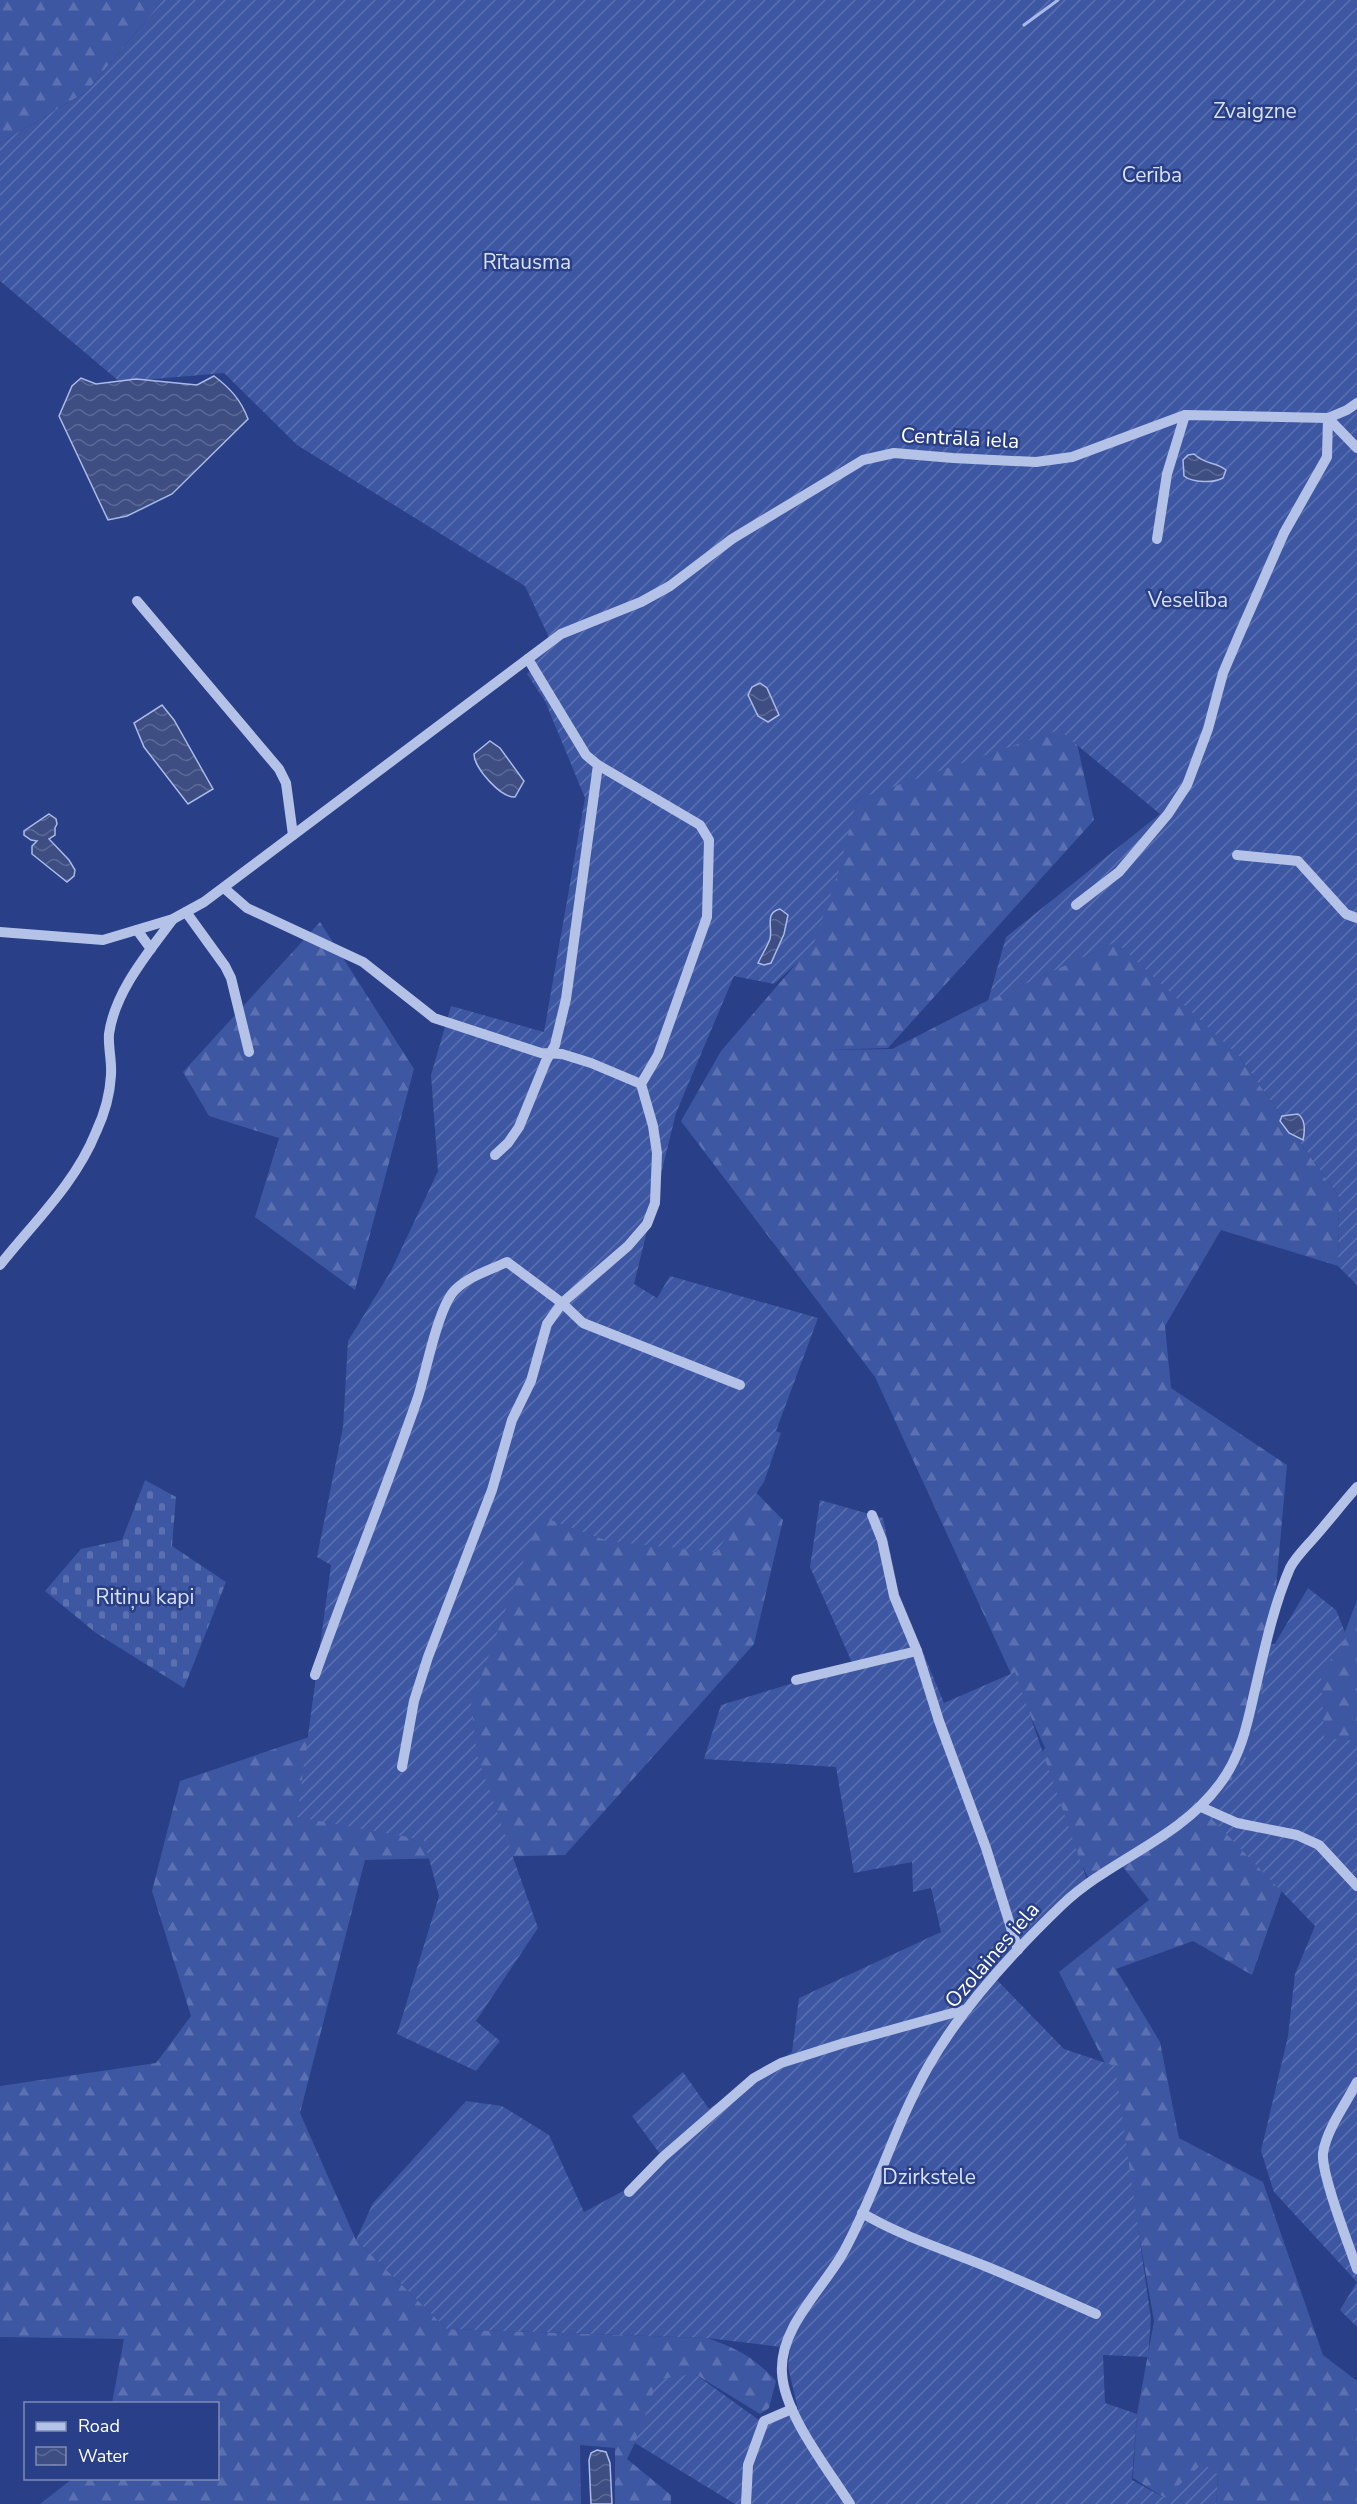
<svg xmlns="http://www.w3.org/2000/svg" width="1357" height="2504" font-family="'Nunito Sans',sans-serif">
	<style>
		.forest { fill: url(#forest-firs) }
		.cemetery { fill: url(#cemetery-stones) }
		.garden { fill: url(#garden-furrows) }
		.water { fill: url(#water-waves); stroke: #aabae8; stroke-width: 1.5 }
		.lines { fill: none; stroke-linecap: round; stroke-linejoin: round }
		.stream { stroke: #aabae8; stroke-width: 3 }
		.minor { stroke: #b5c2e8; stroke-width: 10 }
		.labels { text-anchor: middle; stroke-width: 5; stroke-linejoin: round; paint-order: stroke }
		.park-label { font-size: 21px; fill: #d9e0f6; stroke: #293f87 }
		.street-label { font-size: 21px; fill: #fff; stroke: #293f87 }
	</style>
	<defs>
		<pattern id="forest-firs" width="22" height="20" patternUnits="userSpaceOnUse" patternTransform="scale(1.5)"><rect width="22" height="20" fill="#3e57a3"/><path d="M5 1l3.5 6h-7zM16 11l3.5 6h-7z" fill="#5b70b1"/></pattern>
		<pattern id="cemetery-stones" width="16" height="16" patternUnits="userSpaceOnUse" patternTransform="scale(1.5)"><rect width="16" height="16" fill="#3e57a3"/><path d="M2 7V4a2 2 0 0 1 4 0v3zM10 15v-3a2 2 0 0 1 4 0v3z" fill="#5b70b1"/></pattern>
		<pattern id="garden-furrows" width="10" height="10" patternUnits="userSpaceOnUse" patternTransform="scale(1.5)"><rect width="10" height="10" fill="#3e57a3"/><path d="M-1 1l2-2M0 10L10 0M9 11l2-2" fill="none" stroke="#5b70b1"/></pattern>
		<pattern id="water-waves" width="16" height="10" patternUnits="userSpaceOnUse" patternTransform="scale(1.5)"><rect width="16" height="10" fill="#3e4e83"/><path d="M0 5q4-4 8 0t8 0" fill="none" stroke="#5b6996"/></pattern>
	</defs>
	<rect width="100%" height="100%" fill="#293f87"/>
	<g class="forest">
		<path d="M0 0H163L86 92 0 143Z"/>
		<path d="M1073 725 1094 820 888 1048 827 1050 892 1049 976 1006 1135 933 1239 1056 1339 1197 1338 1266 1221 1230 1165 1326 1171 1388 1287 1465 1271 1644 1340 1645 1357 1600V1810H1310L1252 1975 1193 1941 1116 1969 1160 2042 1179 2138 1263 2182 1323 2355 1357 2381V2504H1216L1218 2475 1165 2498 1133 2478 1137 2414 1154 2321 1111 2075 1059 1972 1149 1900 1119 1862 1089 1879 1067 1837 1011 1794 1045 1748 875 1377 681 1121 721 1051 814 943 857 799 939 768Z"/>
		<path d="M320 922 414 1069 355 1290 255 1217 279 1138 209 1116 183 1072Z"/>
		<path d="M743 1479 783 1520 754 1644 565 1855 365 1860 300 2113 356 2240 447 2329 707 2338C737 2348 755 2358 776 2381L769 2408 760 2414 695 2374 635 2443 627 2459 671 2495V2504H615V2448L580 2445 581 2504H40L72 2479 218 2478V2404L112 2403 124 2339 0 2337V2086L156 2063 191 2016 152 1891 180 1781 374 1715 536 1503Z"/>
	</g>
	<path class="cemetery" d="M145 1480 176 1497 172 1546 226 1582 184 1688 96 1633 45 1591 81 1549 122 1540Z"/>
	<g class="garden">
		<path d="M163 0H1357V1285L1338 1266 1339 1197 1239 1056 1116 942 988 1001 1006 937 1160 814 1059 730 857 799 840 867 812 949 774 984 734 976 676 1113 634 1284 657 1298 670 1276 818 1318 776 1431 781 1433 764 1482 716 1552 608 1541 540 1516 471 1704 477 1755 538 1928 476 2021 500 2041 476 2071 397 2034 439 1896 424 1840 297 1817 331 1565 317 1557 343 1427 348 1341 391 1271 438 1171 431 1075 451 1006 544 1032 585 798 545 701 527 674 532 670 528 659 552 644 525 586 297 445 224 373 120 382 0 281V143L86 92Z"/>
		<path d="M820 1500 883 1518 899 1594 944 1703 1015 1672 1088 1883 994 1977 1064 2049 1115 2066 1151 2319 1148 2357 1103 2355 1105 2403 1137 2414 1132 2480 1165 2498 1203 2463 1218 2475 1216 2504H735L635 2443 658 2379 695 2374 763 2423 798 2409 788 2367 790 2348 707 2338 447 2329 356 2240 373 2203 466 2101 502 2106 549 2135 584 2212 625 2190 660 2154 632 2116 683 2072 709 2109 792 2052 799 1998 941 1932 931 1888 913 1892 912 1862 854 1873 836 1767 704 1759 721 1705 853 1665 810 1567Z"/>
		<path d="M1308 1588 1336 1610 1347 1637 1321 1673 1324 1738 1357 1741V2282L1274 2192 1261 2151 1288 2036 1295 1974 1315 1926 1208 1815 1249 1754 1270 1652Z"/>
		<path d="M1357 2282V2327L1340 2310Z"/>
	</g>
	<g class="water">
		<path d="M214 376C230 388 241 400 248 419L172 494 127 516 108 520 59 416 72 386 81 378 96 384 136 379 197 385Z"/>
		<path d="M1194 454C1207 466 1215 461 1226 470L1223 478C1214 483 1193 483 1184 476L1183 460 1188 455Z"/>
		<path d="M760 683 767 688 779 715 768 722 758 716 748 695 752 687Z"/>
		<path d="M162 705 174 720 213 789 188 804 144 747 134 723Z"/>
		<path d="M490 741 500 748 524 781 515 797C501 798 474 768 474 754Z"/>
		<path d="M49 814 56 819 57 824 55 828V835L49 839 69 860 75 870 74 876 67 882 32 854V846L37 841 31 840 24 835V831Z"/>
		<path d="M780 909 788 915 784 934 771 963 764 965 758 963C762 955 767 947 770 939 773 927 764 913 780 909Z"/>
		<path d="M1298 1114C1306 1120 1305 1131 1303 1140L1289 1133 1280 1121 1282 1116Z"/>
		<path d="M597 2450 606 2452 610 2463 612 2504H591L589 2460 591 2453Z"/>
	</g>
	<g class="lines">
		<path class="stream" d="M1024 25 1058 0"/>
		<g class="minor">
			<path d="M1157 539 1167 474 1185 415"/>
			<path d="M137 601 279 769 286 783 293 835"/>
			<path d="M1237 855 1298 861 1346 914 1357 918"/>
			<path d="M224 888 247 908 363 962 434 1018 541 1053 562 1054 591 1063 641 1084"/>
			<path d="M1076 905 1119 872 1168 814 1187 785 1208 729 1223 673 1240 633 1284 533 1327 457 1328 418 1357 448"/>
			<path d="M186 912 225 966 231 978 249 1052"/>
			<path d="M137 930 151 949"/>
			<path d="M0 932 103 940 173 919 204 902 561 634 641 602 670 586 732 539 863 460 894 453 953 458 1036 462 1072 457 1185 415 1328 418 1347 410 1357 403"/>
			<path d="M495 1155 508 1143 519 1127 546 1061 555 1045 566 999 598 765 586 755 528 659"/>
			<path d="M0 1265C34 1222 75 1184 96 1132 104 1115 110 1094 111 1075 112 1061 108 1047 109 1034 115 991 148 953 173 919"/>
			<path d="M872 1515 882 1540 894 1596 917 1651 939 1721 986 1848 1018 1950"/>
			<path d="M315 1675C348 1582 386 1490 418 1397 426 1372 438 1307 455 1290 469 1276 490 1270 507 1262L562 1303 583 1323 740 1385"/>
			<path d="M796 1680 917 1651"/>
			<path d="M402 1767 414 1701 428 1657 492 1490 512 1420 531 1381 547 1324 562 1303 628 1246 647 1224 655 1203 657 1153 653 1126 641 1084 658 1055 707 917 709 840 700 825 598 765"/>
			<path d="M1201 1807 1237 1823 1297 1835 1319 1845 1357 1886"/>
			<path d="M1357 2082C1346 2104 1327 2128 1323 2153 1321 2174 1349 2245 1357 2269"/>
			<path d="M629 2192 663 2157 754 2078 781 2063 844 2043 967 2009"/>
			<path d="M862 2213C901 2236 943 2249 985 2266 1022 2281 1059 2298 1096 2314"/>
			<path d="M746 2504 748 2465 764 2421 792 2409"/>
			<path d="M850 2504C828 2469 784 2414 782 2373 779 2328 822 2290 843 2253 876 2194 894 2127 928 2067 962 2007 1012 1953 1062 1905 1109 1860 1179 1839 1219 1785 1240 1758 1247 1726 1254 1694 1264 1652 1273 1607 1290 1568 1295 1558 1305 1548 1313 1539 1328 1522 1342 1504 1357 1487"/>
		</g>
	</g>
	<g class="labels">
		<g class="park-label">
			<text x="1255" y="118">Zvaigzne</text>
			<text x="1152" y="182">Cerība</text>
			<text x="527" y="269">Rītausma</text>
			<text x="1188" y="607">Veselība</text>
			<text x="145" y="1604">Ritiņu kapi</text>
			<text x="929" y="2184">Dzirkstele</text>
		</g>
		<g class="street-label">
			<text transform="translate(960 438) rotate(3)" y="7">Centrālā iela</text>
			<text transform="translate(992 1955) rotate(-49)" y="7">Ozolaines iela</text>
		</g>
	</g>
	<rect x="24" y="2402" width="195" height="78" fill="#293f87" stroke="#7f8cb7" stroke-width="1.5"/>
	<rect x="36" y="2422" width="30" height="9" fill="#b5c2e8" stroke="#7f8cb7" stroke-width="1.5"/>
	<text x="78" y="2432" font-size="18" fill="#ffffff">Road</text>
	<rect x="36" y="2447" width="30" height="18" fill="url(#water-waves)" stroke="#7f8cb7" stroke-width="1.5"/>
	<text x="78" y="2462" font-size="18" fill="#ffffff">Water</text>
</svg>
